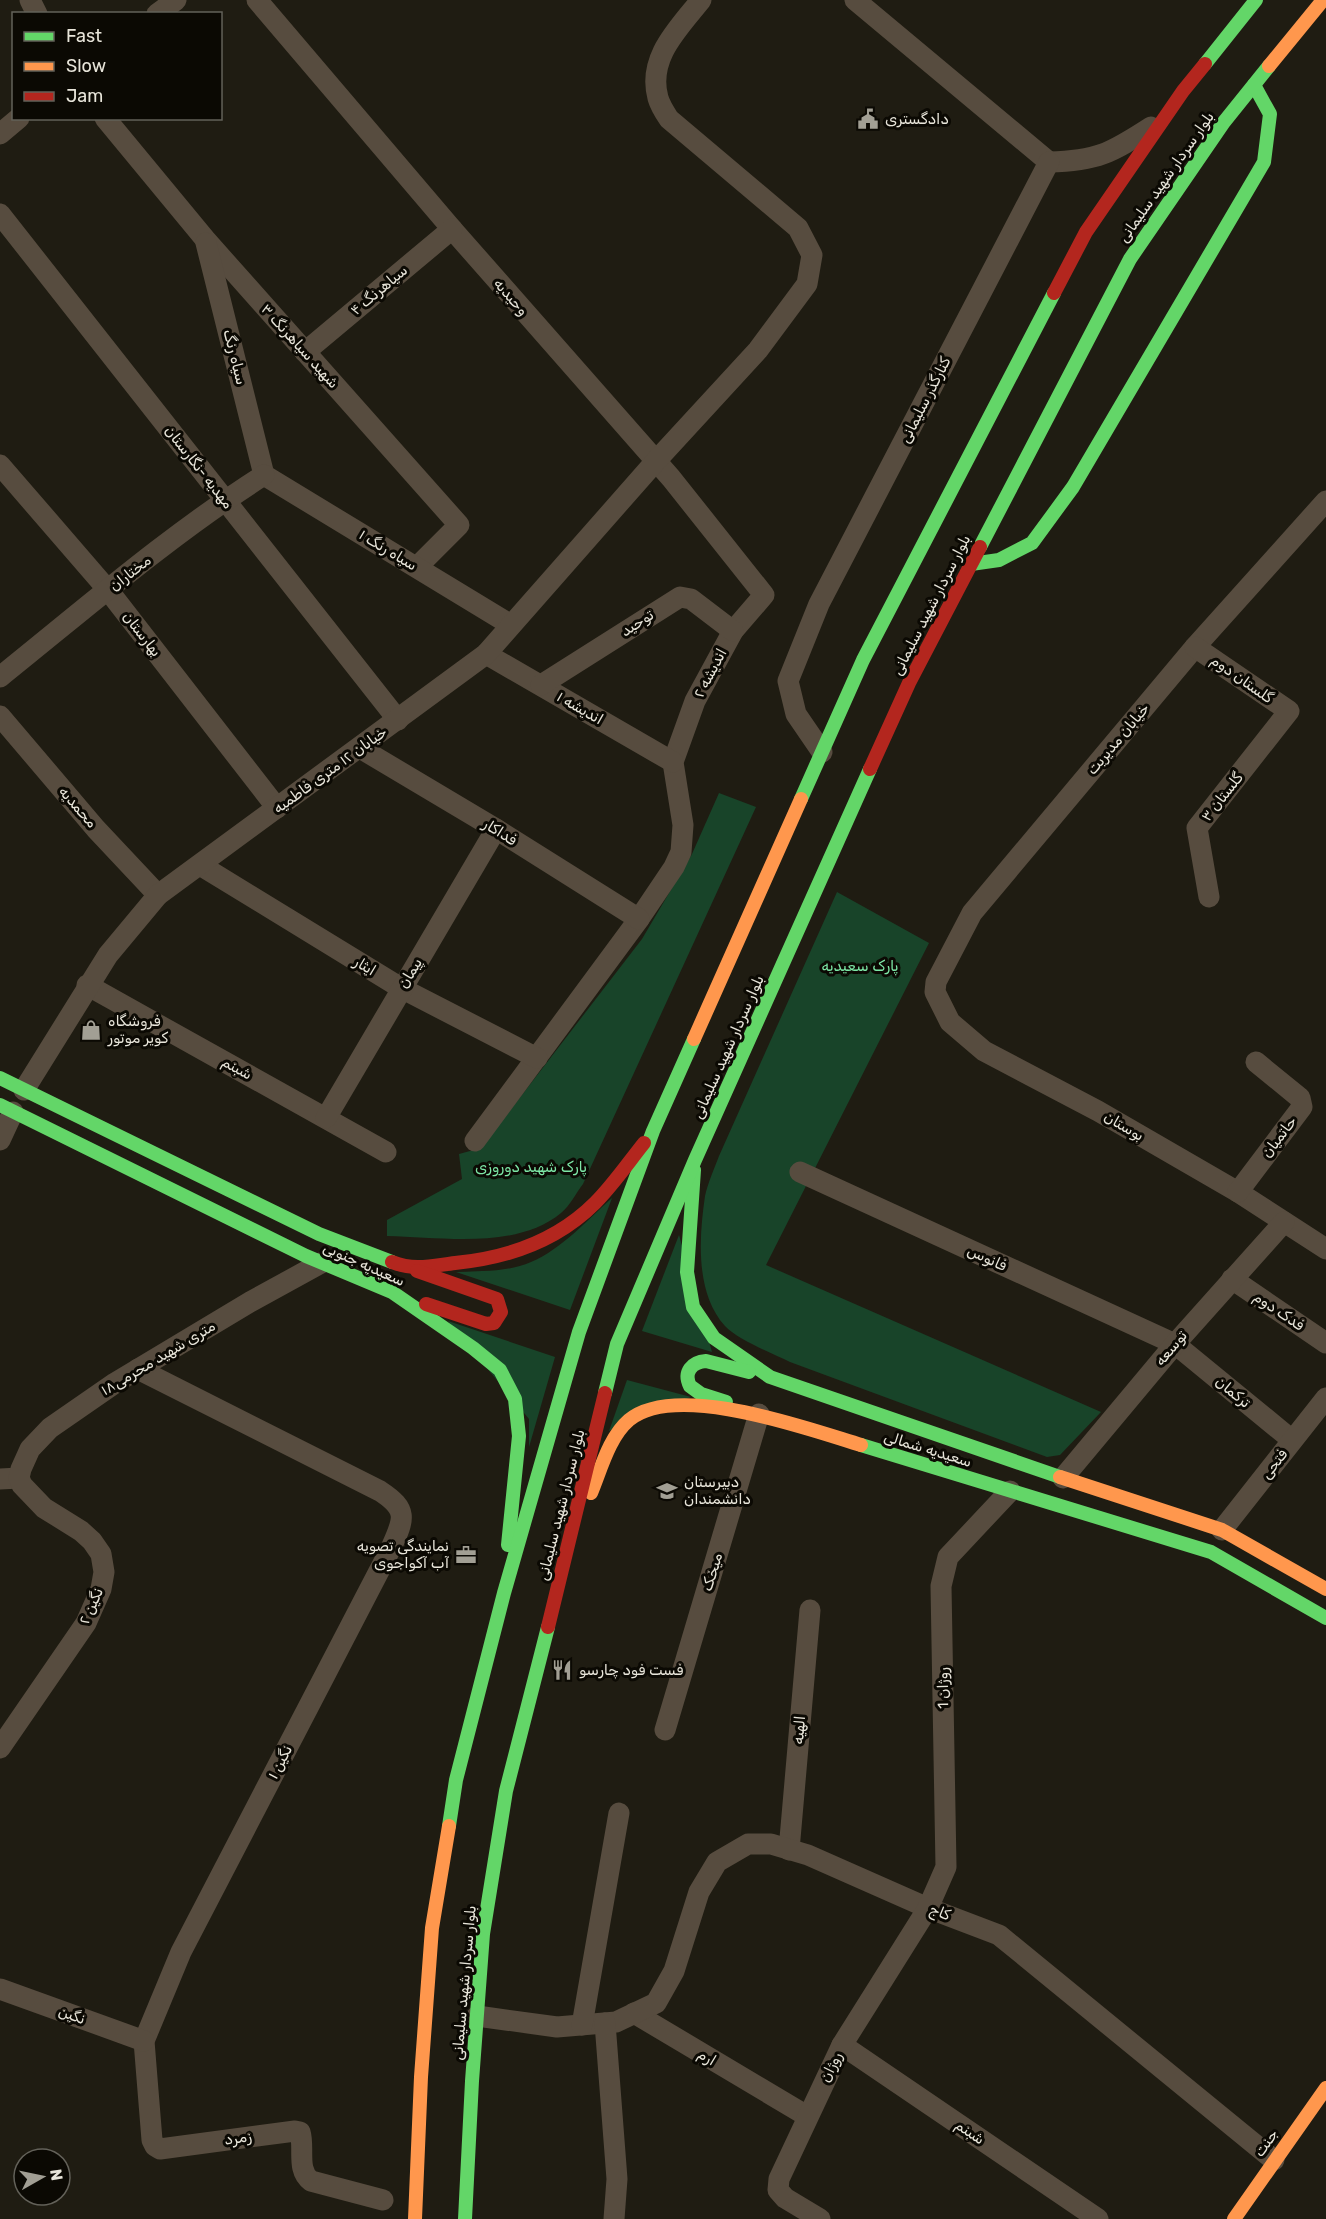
<svg xmlns="http://www.w3.org/2000/svg" width="1326" height="2219" font-family="Rubik,Cairo,sans-serif">
	<style>
		.green { fill: #184429 }
		.lines { fill: none; stroke-linecap: round; stroke-linejoin: round }
		.street { stroke: #574c3f; stroke-width: 21 }
		.fast { stroke: #63d668; stroke-width: 14 }
		.slow { stroke: #ff974d; stroke-width: 14 }
		.jam { stroke: #b3261e; stroke-width: 14 }
		.labels { text-anchor: middle; stroke-width: 6; stroke-linejoin: round; paint-order: stroke }
		.poi-label { font-size: 15px; fill: #e8e5da; stroke: #0b0903; text-anchor: start }
		.street-label { font-size: 15px; fill: #e8e5da; stroke: #0b0903 }
		.park-label { font-size: 15px; fill: #7de7a6; stroke: #0b0903 }
	</style>
	<rect width="100%" height="100%" fill="#1f1c12"/>
	<g class="green">
		<path d="M719 793 756 807 583 1184C576 1193 570 1206 561 1213 516 1250 442 1237 387 1236V1220L462 1179 459 1154 481 1148 642 939 692 854Z"/>
		<path d="M837 892 929 943 766 1265 1101 1412 1060 1455 1047 1457 790 1362C772 1353 738 1340 725 1326 695 1293 699 1237 705 1196 708 1183 714 1169 719 1156Z"/>
		<path d="M612 1198 570 1310 456 1272C481 1271 508 1272 531 1262 562 1249 587 1220 612 1198Z"/>
		<path d="M679 1235 712 1352 642 1331Z"/>
		<path d="M448 1321 555 1357 529 1447V1419Z"/>
		<path d="M627 1380 691 1397 609 1431Z"/>
	</g>
	<g class="lines">
		<g class="street">
			<path d="M30 0 37 14"/>
			<path d="M257 0 452 229 671 478 764 595 733 631 695 701 673 762 683 825 681 852 674 867 639 919 475 1141"/>
			<path d="M855 0 1049 162"/>
			<path d="M157 14 176 0"/>
			<path d="M105 118 205 239 459 525 417 567"/>
			<path d="M0 134 19 118"/>
			<path d="M1049 162C1097 161 1111 153 1151 127"/>
			<path d="M0 214 398 720"/>
			<path d="M206 243 264 475"/>
			<path d="M305 352 452 229"/>
			<path d="M0 465 108 590 277 808"/>
			<path d="M264 475 511 625"/>
			<path d="M1326 501 1195 647 972 913 936 982 935 992 950 1022 984 1051 1098 1111 1238 1192 1326 1249"/>
			<path d="M1195 647 1289 711 1197 828 1209 897"/>
			<path d="M486 654 673 762"/>
			<path d="M0 677C86 608 171 534 264 475"/>
			<path d="M541 685 680 597 691 599 733 631"/>
			<path d="M0 716 96 829 158 895"/>
			<path d="M360 748 496 829 639 919"/>
			<path d="M822 752 796 714 788 681 819 604 1049 162"/>
			<path d="M200 865 401 988 537 1058"/>
			<path d="M87 985 386 1152"/>
			<path d="M24 1090 108 955 158 895 486 654 655 462 758 350 807 284 812 255 798 228 669 119C665 113 660 105 658 98 647 58 678 29 701 0"/>
			<path d="M326 1118 496 829"/>
			<path d="M0 1140 13 1112"/>
			<path d="M800 1172 1175 1344 1292 1440"/>
			<path d="M1238 1192 1302 1107 1300 1098 1256 1062"/>
			<path d="M1232 1279 1326 1343"/>
			<path d="M138 1369 380 1491C409 1510 404 1519 391 1548L181 1952 144 2041 152 2140 155 2146 160 2149 295 2131 300 2132C305 2148 296 2170 311 2181L383 2200"/>
			<path d="M1063 1478 1175 1344 1284 1222"/>
			<path d="M0 1479 19 1478"/>
			<path d="M1222 1530 1326 1398"/>
			<path d="M665 1730 759 1414"/>
			<path d="M0 1748 86 1623 101 1589 104 1572 101 1554 92 1541 81 1531 44 1508 22 1485 19 1478 21 1469 30 1449 50 1428 115 1383 250 1302 321 1263"/>
			<path d="M789 1850 810 1610"/>
			<path d="M0 1989 144 2041"/>
			<path d="M634 2013 807 2116"/>
			<path d="M477 2016 557 2027 616 2022 656 2003 674 1971 699 1892 717 1862 748 1844H771L808 1855 928 1908 999 1935 1274 2160"/>
			<path d="M605 2023 617 2179 614 2219"/>
			<path d="M582 2025 619 1813"/>
			<path d="M842 2045 1098 2219"/>
			<path d="M820 2219 785 2198 778 2190 779 2179 842 2045 928 1908 946 1867 941 1586 948 1557 1010 1491"/>
		</g>
		<g class="fast">
			<path d="M1205 64 1256 0"/>
			<path d="M980 547 1130 259 1224 122 1269 66"/>
			<path d="M971 564 999 560 1032 543 1073 487 1264 162 1270 114 1254 85"/>
			<path d="M801 799 863 660 1054 293"/>
			<path d="M0 1078 319 1234 392 1262"/>
			<path d="M0 1105 306 1256 392 1292 473 1348 500 1370 515 1399 519 1436 508 1545"/>
			<path d="M694 1170 687 1272 693 1307 714 1338 770 1377 1060 1477"/>
			<path d="M605 1393 617 1344 695 1160 870 769"/>
			<path d="M726 1402 701 1394 690 1386C683 1372 692 1362 706 1361L749 1372"/>
			<path d="M861 1445 1211 1552 1326 1618"/>
			<path d="M449 1826 456 1780 504 1593 579 1332 653 1131 694 1039"/>
			<path d="M465 2219 472 2081 483 1934 506 1791 548 1627"/>
		</g>
		<g class="slow">
			<path d="M1269 66 1323 0"/>
			<path d="M694 1039 801 799"/>
			<path d="M1060 1477 1222 1530 1326 1589"/>
			<path d="M591 1493C601 1469 609 1437 629 1420 676 1381 808 1429 861 1445"/>
			<path d="M415 2219 421 2077 432 1928 449 1826"/>
			<path d="M1234 2219 1326 2088"/>
		</g>
		<g class="jam">
			<path d="M1054 293 1086 232 1183 91 1205 64"/>
			<path d="M870 769 909 683 980 547"/>
			<path d="M392 1262C415 1271 431 1266 455 1263 507 1258 557 1241 595 1203 613 1185 628 1163 644 1143"/>
			<path d="M417 1271 497 1299 501 1312 494 1323 486 1324 426 1304"/>
			<path d="M548 1627 605 1393"/>
		</g>
	</g>
	<defs>
		<g id="civic-bare" transform="scale(1.62)"><path d="M-.6-6.5H3V-4.5H.6V-3L4-1V1h2V6H-6V1h2V-1L-.6-3ZM-1.2 2.5V6h2.4V2.5Z" fill="#a29f94" stroke="#0b0903" stroke-width="2.5" paint-order="stroke"/></g>
		<g id="shop-bare" transform="scale(1.62)"><path d="M-5-2.5h2.3a2.7 3.5 0 0 1 5.4 0H5L5.5 6h-11ZM-1.5-2.5h3a1.5 2.3 0 0 0-3 0Z" fill="#a29f94" stroke="#0b0903" stroke-width="2.5" paint-order="stroke"/></g>
		<g id="school-bare" transform="scale(1.62)"><path d="M0-5L7-2L0 1L-7-2ZM-4 1L0 2.5L4 1V4Q0 6-4 4Z" fill="#a29f94" stroke="#0b0903" stroke-width="2.5" paint-order="stroke"/></g>
		<g id="office-bare" transform="scale(1.62)"><path d="M-6-3h4V-5.5h4V-3h4V5H-6ZM-1-4.5V-3h2v-1.5ZM-6 0V1H6V0Z" fill="#a29f94" stroke="#0b0903" stroke-width="2.5" paint-order="stroke"/></g>
		<g id="restaurant-bare" transform="scale(1.62)"><path d="M-5-6h1v4h1v-4h1v4h1v-4h1v5L-1.5 .5V6h-2V.5L-5-1ZM5-6V6H3V1.5H1.5Q1.5-4 5-6Z" fill="#a29f94" stroke="#0b0903" stroke-width="2.5" paint-order="stroke"/></g>
	</defs>
	<g fill-rule="evenodd">
		<use href="#civic-bare" x="868" y="119"/>
		<use href="#shop-bare" x="91" y="1030"/>
		<use href="#school-bare" x="667" y="1491"/>
		<use href="#office-bare" x="466" y="1555"/>
		<use href="#restaurant-bare" x="562" y="1670"/>
	</g>
	<g class="labels">
		<g class="poi-label">
			<text x="885" y="124">دادگستری</text>
			<text x="108" y="1026">فروشگاه<tspan x="108" dy="17">کویر موتور</tspan></text>
			<text x="684" y="1487">دبیرستان<tspan x="684" dy="17">دانشمندان</tspan></text>
			<text x="449" y="1551" text-anchor="end">نمایندگی تصویه<tspan x="449" dy="17">آب آکواجوی</tspan></text>
			<text x="579" y="1675">فست فود چارسو</text>
		</g>
		<g class="street-label">
			<text transform="translate(1166 177) rotate(-55)" y="5">بلوار سردار شهید سلیمانی</text>
			<text transform="translate(379 290) rotate(-40)" y="5">سیاهرنگ ۴</text>
			<text transform="translate(511 297) rotate(49)" y="5">وحیدیه</text>
			<text transform="translate(300 346) rotate(48)" y="5">شهید سیاهرنگ ۳</text>
			<text transform="translate(235 357) rotate(76)" y="5">سیاه رنگ</text>
			<text transform="translate(925 400) rotate(-63)" y="5">کنارگذر سلیمانی</text>
			<text transform="translate(199 467) rotate(52)" y="5">مهدیه -نگارستان</text>
			<text transform="translate(388 550) rotate(31)" y="5">سیاه رنگ ۱</text>
			<text transform="translate(130 573) rotate(-38)" y="5">مختاران</text>
			<text transform="translate(931 605) rotate(-63)" y="5">بلوار سردار شهید سلیمانی</text>
			<text transform="translate(637 623) rotate(-33)" y="5">توحید</text>
			<text transform="translate(142 634) rotate(52)" y="5">بهارستان</text>
			<text transform="translate(710 673) rotate(-62)" y="5">اندیشه ۲</text>
			<text transform="translate(1242 679) rotate(35)" y="5">گلستان دوم</text>
			<text transform="translate(580 708) rotate(30)" y="5">اندیشه ۱</text>
			<text transform="translate(1118 739) rotate(-50)" y="5">خیابان مدیریت</text>
			<text transform="translate(330 770) rotate(-36)" y="5">خیابان ۱۲ متری فاطمیه</text>
			<text transform="translate(1222 797) rotate(-52)" y="5">گلستان ۳</text>
			<text transform="translate(78 807) rotate(49)" y="5">محمدیه</text>
			<text transform="translate(500 832) rotate(32)" y="5">فداکار</text>
			<text transform="translate(365 966) rotate(31)" y="5">ایثار</text>
			<text transform="translate(410 973) rotate(-59)" y="5">پیمان</text>
			<text transform="translate(728 1047) rotate(-66)" y="5">بلوار سردار شهید سلیمانی</text>
			<text transform="translate(237 1068) rotate(29)" y="5">شبنم</text>
			<text transform="translate(1124 1126) rotate(30)" y="5">بوستان</text>
			<text transform="translate(1279 1137) rotate(-53)" y="5">حاتمیان</text>
			<text transform="translate(987 1258) rotate(25)" y="5">فانوس</text>
			<text transform="translate(364 1264) rotate(24)" y="5">سعیدیه جنوبی</text>
			<text transform="translate(1279 1311) rotate(34)" y="5">فدک دوم</text>
			<text transform="translate(1171 1348) rotate(-50)" y="5">توسعه</text>
			<text transform="translate(158 1358) rotate(-31)" y="5">۱۸متری شهید محرمی</text>
			<text transform="translate(1233 1392) rotate(39)" y="5">ترکمان</text>
			<text transform="translate(928 1449) rotate(17)" y="5">سعیدیه شمالی</text>
			<text transform="translate(1274 1464) rotate(-52)" y="5">فتحی</text>
			<text transform="translate(561 1505) rotate(-76)" y="5">بلوار سردار شهید سلیمانی</text>
			<text transform="translate(712 1572) rotate(-73)" y="5">میخک</text>
			<text transform="translate(91 1606) rotate(-66)" y="5">نگین ۲</text>
			<text transform="translate(943 1688) rotate(-91)" y="5">روژان 1</text>
			<text transform="translate(799 1730) rotate(-85)" y="5">الهیه</text>
			<text transform="translate(280 1762) rotate(-63)" y="5">نگین ۱</text>
			<text transform="translate(940 1912) rotate(22)" y="5">کاج</text>
			<text transform="translate(464 1983) rotate(-85)" y="5">بلوار سردار شهید سلیمانی</text>
			<text transform="translate(72 2015) rotate(20)" y="5">نگین</text>
			<text transform="translate(707 2057) rotate(31)" y="5">ارم</text>
			<text transform="translate(831 2067) rotate(-64)" y="5">روژان</text>
			<text transform="translate(970 2132) rotate(34)" y="5">شبنم</text>
			<text transform="translate(238 2138) rotate(-8)" y="5">زمرد</text>
			<text transform="translate(1266 2143) rotate(-55)" y="5">جنت</text>
		</g>
		<g class="park-label">
			<text x="860" y="971">پارک سعیدیه</text>
			<text x="531" y="1172">پارک شهید دوروزی</text>
		</g>
	</g>
	<rect x="12" y="12" width="210" height="108" fill="#0b0903" stroke="#636159" stroke-width="1.5"/>
	<rect x="24" y="32" width="30" height="9" fill="#63d668" stroke="#636159" stroke-width="1.5"/>
	<text x="66" y="42" font-size="18" fill="#e8e5da">Fast</text>
	<rect x="24" y="62" width="30" height="9" fill="#ff974d" stroke="#636159" stroke-width="1.5"/>
	<text x="66" y="72" font-size="18" fill="#e8e5da">Slow</text>
	<rect x="24" y="92" width="30" height="9" fill="#b3261e" stroke="#636159" stroke-width="1.5"/>
	<text x="66" y="102" font-size="18" fill="#e8e5da">Jam</text>
	<g transform="translate(42 2177) rotate(81)"><circle r="28" fill="#0b0903" stroke="#636159" stroke-width="1.5"/>
	<path d="M0-4.5L10 22L0 15L-10 22Z" fill="#a29f94"/>
	<text y="-9" font-size="16" font-weight="bold" text-anchor="middle" fill="#e8e5da">N</text>
	</g>
</svg>
